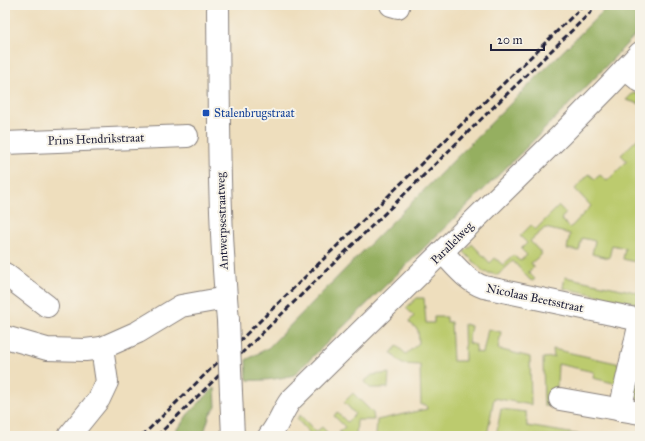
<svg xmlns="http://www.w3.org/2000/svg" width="645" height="441" font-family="'IM FELL Great Primer',serif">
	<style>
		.green { fill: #bccb6e; stroke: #6f7654 }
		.forest { fill: #95af61; stroke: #5c684e }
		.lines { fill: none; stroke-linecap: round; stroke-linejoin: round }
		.minor-casing { stroke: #88807c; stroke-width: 24 }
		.minor { stroke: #fff; stroke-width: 22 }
		.rail { stroke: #22223b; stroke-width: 3; stroke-dasharray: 6 3; stroke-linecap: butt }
		.minor-bridge-casing { stroke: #88807c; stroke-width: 24; stroke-linecap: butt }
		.minor-bridge { stroke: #fff; stroke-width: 22 }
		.transit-dot { fill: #1a4fb4; stroke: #f7f3e8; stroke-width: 1.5 }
		.labels { text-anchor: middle; stroke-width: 4; stroke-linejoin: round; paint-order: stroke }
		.transit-label { font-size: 12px; fill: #164399; stroke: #f7f3e8; text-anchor: start }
		.street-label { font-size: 12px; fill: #22223b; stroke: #f7f3e8 }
	</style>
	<rect width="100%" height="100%" fill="#f7f3e8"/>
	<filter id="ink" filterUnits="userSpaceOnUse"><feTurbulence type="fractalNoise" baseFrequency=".025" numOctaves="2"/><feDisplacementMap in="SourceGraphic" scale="8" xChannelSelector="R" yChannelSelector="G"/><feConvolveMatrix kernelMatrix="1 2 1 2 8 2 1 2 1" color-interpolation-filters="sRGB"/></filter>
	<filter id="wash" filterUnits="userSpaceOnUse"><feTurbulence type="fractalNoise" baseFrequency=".012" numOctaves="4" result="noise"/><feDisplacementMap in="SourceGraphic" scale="16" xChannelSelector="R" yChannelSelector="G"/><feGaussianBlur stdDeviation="0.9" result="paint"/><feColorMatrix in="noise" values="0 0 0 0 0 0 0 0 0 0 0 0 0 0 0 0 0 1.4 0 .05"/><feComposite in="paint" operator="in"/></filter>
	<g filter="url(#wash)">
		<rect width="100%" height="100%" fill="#eedebd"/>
		<g class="green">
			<path d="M633 93 640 95V104L626 100Z"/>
			<path d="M640 136V263L623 259 625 248 612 245 609 258 592 254 595 241 582 238 579 251 567 249 570 234 545 228 530 241 542 254 531 263 534 267 528 272 535 279 533 281 530 280 513 261 498 275 484 272 464 252 472 244 490 263 495 258 503 265 513 255 520 261 527 255 521 249 527 243 520 236 531 225 535 230 559 206 566 213 561 219 570 228 591 206 575 189 589 174 595 179 600 175 607 181 627 161 621 155Z"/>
			<path d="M565 277 640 293V304L563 288Z"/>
			<path d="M417 298H424L426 323H434V317H447V322H451L453 361H465L464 324 471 326 468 343 476 345 475 352 483 353 488 329 501 332 498 349 530 357 531 405 494 398 487 436H376L377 420 427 409 426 405H421L420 365 402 364 391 353 397 346 406 354 419 343 418 330 409 322 414 316 406 308Z"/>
			<path d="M553 349 625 365 621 385 593 378 594 372 558 364 556 406H544L543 358 554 357Z"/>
			<path d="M640 353V399L630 397Z"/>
			<path d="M389 373 388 388H370L364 382 372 375Z"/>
			<path d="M353 393 373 413 374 420H357L356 436H343L339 432 345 427 334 416 337 412 347 422 355 414 344 402Z"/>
			<path d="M501 409 526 412 527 426 588 436H496Z"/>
			<path d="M300 415 316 432 322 427 329 434 328 436H312L297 419Z"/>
		</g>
		<g class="forest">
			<path d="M609 5H640V30L592 81 521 153 294 375C278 379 264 381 248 380L247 379 246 360 268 348 370 244Z"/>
			<path d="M215 388 216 407 210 414 203 436H169L180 426 188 414 210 392Z"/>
		</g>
	</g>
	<g filter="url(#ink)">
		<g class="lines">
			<g class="minor-casing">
				<g id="minor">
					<path d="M218 5C219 110 218 216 228 320"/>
					<path d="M391 5 398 7"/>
					<path d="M625 69 640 81"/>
					<path d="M5 143 187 136"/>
					<path d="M442 252C455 265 466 281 484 287L640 320"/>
					<path d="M5 274 47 306"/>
					<path d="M5 337 47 349 85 350 102 348 138 332 181 306 226 298"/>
					<path d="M231 393 233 436"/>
					<path d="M560 399 640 413"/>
					<path d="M620 410 640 322"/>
					<path d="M69 436 99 399 107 382 102 348"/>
					<path d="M269 436C278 426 282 412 290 401L561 135 608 87 640 53"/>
				</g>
			</g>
			<use href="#minor" class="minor"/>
			<g class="rail">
				<path d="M142 436 584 5"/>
				<path d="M157 436 598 5"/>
			</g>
			<g class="minor-bridge-casing">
				<path id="minor-bridge" d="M228 320 231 393"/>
			</g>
			<use href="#minor-bridge" class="minor-bridge"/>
		</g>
	</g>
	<rect class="transit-dot" x="202" y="109" width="8" height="8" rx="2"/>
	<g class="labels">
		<g class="transit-label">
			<text x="214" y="117">Stalenbrugstraat</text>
		</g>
		<g class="street-label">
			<text transform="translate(96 139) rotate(-2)" y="4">Prins Hendrikstraat</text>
			<text transform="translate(222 221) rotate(-92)" y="4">Antwerpsestraatweg</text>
			<text transform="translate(452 243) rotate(-45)" y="4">Parallelweg</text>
			<text transform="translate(535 298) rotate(12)" y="4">Nicolaas Beetsstraat</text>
		</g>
	</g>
	<rect width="645" height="441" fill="none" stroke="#f7f3e8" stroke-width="20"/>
	<path d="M491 44v6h53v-6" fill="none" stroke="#22223b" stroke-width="2"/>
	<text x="497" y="44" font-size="12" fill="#22223b" stroke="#f7f3e8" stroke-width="3" paint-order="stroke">20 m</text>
</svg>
